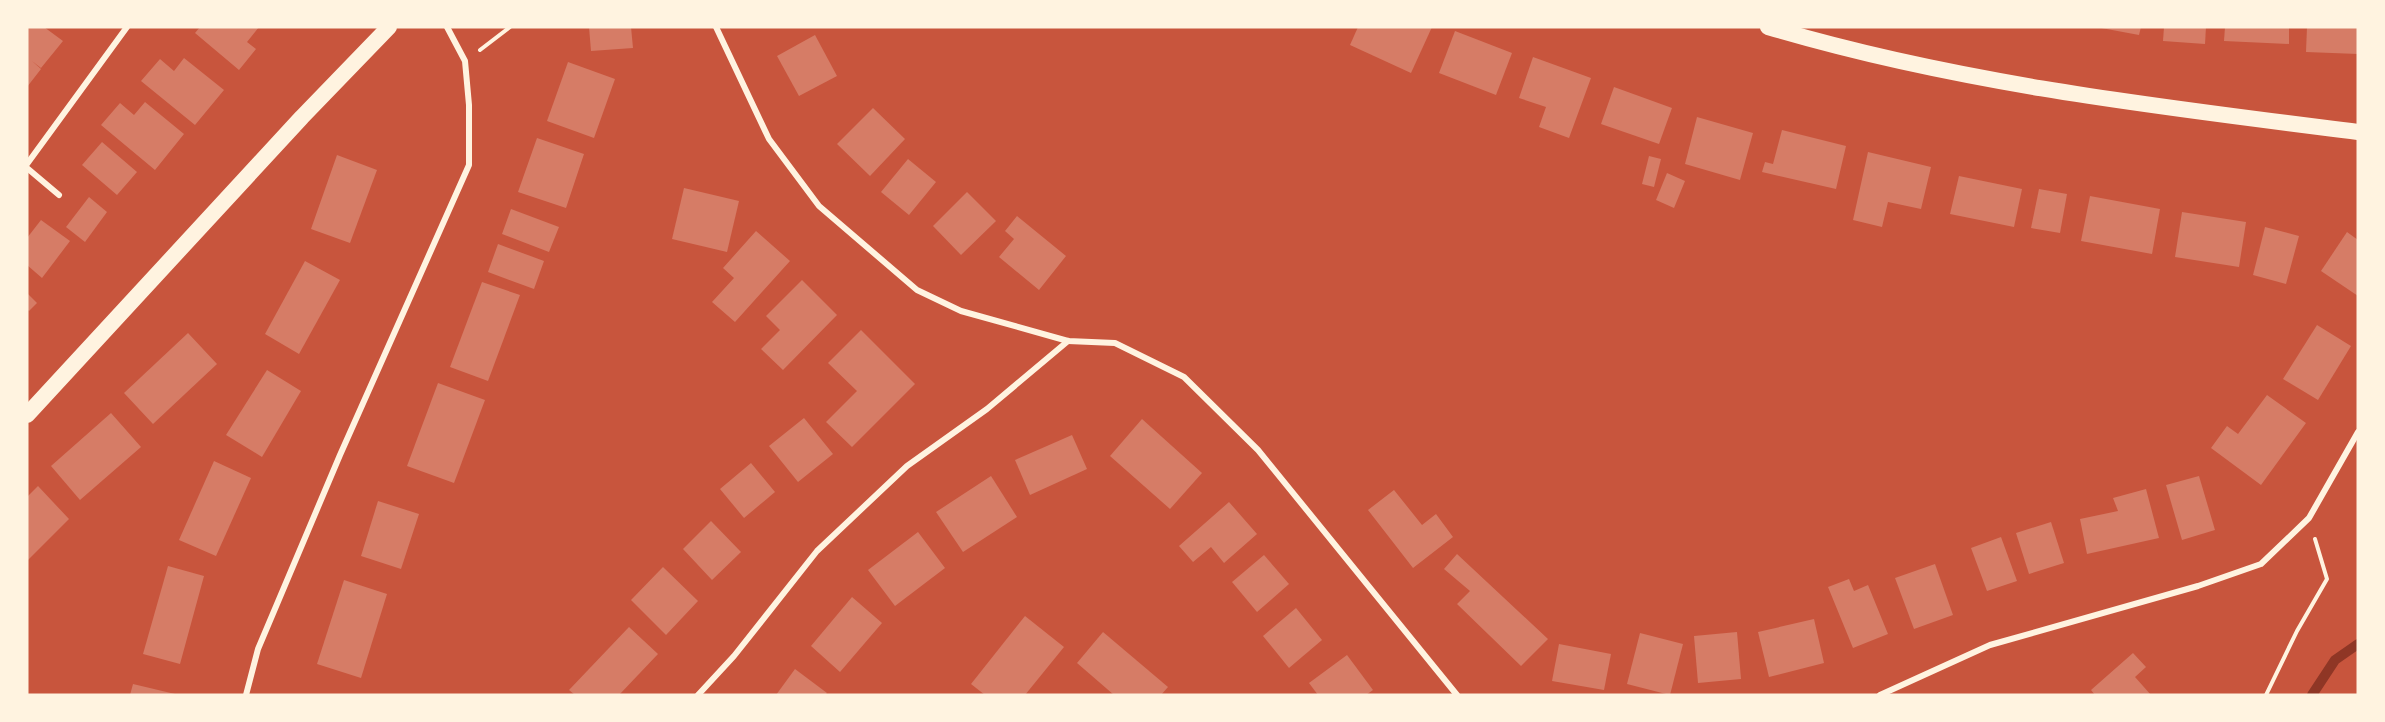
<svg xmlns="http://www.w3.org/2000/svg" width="2385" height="722" font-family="Helvetica,sans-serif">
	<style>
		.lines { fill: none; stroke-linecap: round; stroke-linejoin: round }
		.stream { stroke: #8f3625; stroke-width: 10 }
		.building { fill: #d67c66 }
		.path { stroke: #fff3e0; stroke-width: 4 }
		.minor { stroke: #fff3e0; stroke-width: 6 }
		.trunk { stroke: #fff3e0; stroke-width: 16 }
	</style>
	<rect width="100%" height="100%" fill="#c8553d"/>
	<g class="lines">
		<path class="stream" d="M2312 695 2335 660 2358 644"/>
	</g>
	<g class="building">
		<path d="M27 27H44L63 41 41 68 32 61 41 69 27 87Z"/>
		<path d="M200 27H259L247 42 256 49 239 70 195 33Z"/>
		<path d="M589 27H631L633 48 591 51Z"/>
		<path d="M1358 27H1432L1411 73 1350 45Z"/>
		<path d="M2096 27H2141L2139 35Z"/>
		<path d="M2164 27H2206L2205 44 2163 41Z"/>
		<path d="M2225 27H2289V44L2224 41Z"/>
		<path d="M2307 27H2358V54L2306 52Z"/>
		<path d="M1455 31 1512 53 1496 95 1439 73Z"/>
		<path d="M815 35 837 76 799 96 777 56Z"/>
		<path d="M1533 57 1591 78 1569 138 1539 127 1546 107 1519 98Z"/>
		<path d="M184 58 224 90 195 125 141 81 160 59 174 71Z"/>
		<path d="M568 62 615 79 594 138 547 121Z"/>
		<path d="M1614 87 1672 108 1659 144 1601 124Z"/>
		<path d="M145 102 184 134 155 170 101 125 120 103 134 115Z"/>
		<path d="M873 108 905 139 870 176 837 144Z"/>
		<path d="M1697 117 1753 133 1740 180 1685 164Z"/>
		<path d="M1782 130 1846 146 1836 189 1762 172 1765 162 1773 164Z"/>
		<path d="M537 138 584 154 566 208 518 192Z"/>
		<path d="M102 142 137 172 117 195 82 165Z"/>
		<path d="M1868 152 1931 167 1921 209 1888 202 1882 227 1853 220Z"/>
		<path d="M337 155 377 170 350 243 311 229Z"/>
		<path d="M1649 156 1661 159 1654 187 1642 184Z"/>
		<path d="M908 159 936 182 909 215 881 192Z"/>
		<path d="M1667 173 1685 181 1674 208 1656 200Z"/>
		<path d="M1959 176 2022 189 2014 227 1950 214Z"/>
		<path d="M684 188 739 201 727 252 672 239Z"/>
		<path d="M2039 189 2067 194 2060 233 2031 228Z"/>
		<path d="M967 192 996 221 961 255 933 226Z"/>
		<path d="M2090 196 2160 209 2152 254 2081 241Z"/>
		<path d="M89 197 107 212 85 242 66 227Z"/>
		<path d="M511 209 559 227 549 252 502 234Z"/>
		<path d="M2182 212 2246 222 2239 267 2175 257Z"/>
		<path d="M1017 216 1066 256 1039 290 999 257 1014 239 1005 231Z"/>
		<path d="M41 220 70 241 42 278 27 265V238Z"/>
		<path d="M2265 227 2299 236 2286 284 2253 275Z"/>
		<path d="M756 231 790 261 735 322 712 302 734 278 723 268Z"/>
		<path d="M2347 232 2358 240V296L2321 271Z"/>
		<path d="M498 244 544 261 534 289 488 272Z"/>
		<path d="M305 261 340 280 299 354 265 334Z"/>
		<path d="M802 280 837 315 783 370 761 349 780 330 766 316Z"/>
		<path d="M482 282 520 295 488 381 450 367Z"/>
		<path d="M27 293 37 303 29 311 27 309Z"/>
		<path d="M2317 325 2351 346 2318 400 2283 379Z"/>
		<path d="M861 330 915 384 852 447 826 422 857 391 828 363Z"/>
		<path d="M188 333 217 364 153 424 124 393Z"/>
		<path d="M267 370 301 391 262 457 226 435Z"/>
		<path d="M438 383 485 400 454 483 407 466Z"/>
		<path d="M2267 395 2306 423 2261 485 2211 448 2227 426 2238 434Z"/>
		<path d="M111 413 141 447 80 500 51 466Z"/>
		<path d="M804 418 833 454 798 482 769 446Z"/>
		<path d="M1142 419 1202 473 1170 509 1110 456Z"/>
		<path d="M1072 435 1087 469 1030 495 1015 460Z"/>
		<path d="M214 461 251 478 216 556 179 540Z"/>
		<path d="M751 463 775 492 744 518 720 489Z"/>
		<path d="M991 476 1017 517 963 552 936 512Z"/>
		<path d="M2199 476 2215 530 2182 540 2166 485Z"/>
		<path d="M38 486 69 519 27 561V497Z"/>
		<path d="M2146 489 2159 538 2087 554 2080 519 2118 511 2113 498Z"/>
		<path d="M1394 490 1422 525 1436 514 1453 537 1413 568 1368 510Z"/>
		<path d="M378 501 419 514 401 569 361 556Z"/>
		<path d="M1229 502 1257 534 1224 563 1211 547 1193 562 1179 546Z"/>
		<path d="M711 521 741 552 712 580 683 549Z"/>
		<path d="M2051 522 2064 563 2029 574 2016 533Z"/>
		<path d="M918 532 945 568 895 606 868 570Z"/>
		<path d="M2001 537 2017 581 1987 591 1971 548Z"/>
		<path d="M1457 554 1548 639 1521 666 1457 604 1470 591 1444 569Z"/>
		<path d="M1264 555 1289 584 1257 612 1232 582Z"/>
		<path d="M1935 564 1953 615 1914 629 1895 578Z"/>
		<path d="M168 566 204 576 180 664 143 654Z"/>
		<path d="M663 567 698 601 666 635 631 600Z"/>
		<path d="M1849 579 1854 591 1868 585 1888 634 1853 648 1828 587Z"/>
		<path d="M344 580 387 594 361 678 317 664Z"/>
		<path d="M852 597 882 623 840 672 811 646Z"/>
		<path d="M1296 608 1322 640 1289 668 1263 636Z"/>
		<path d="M1025 616 1064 647 1025 695H985L971 684Z"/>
		<path d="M1814 619 1824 663 1769 677 1758 632Z"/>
		<path d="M629 627 658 654 619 695H575L569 690Z"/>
		<path d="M1103 632 1168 687 1161 695H1114L1077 663Z"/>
		<path d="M1737 632 1741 679 1698 683 1694 636Z"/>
		<path d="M1640 633 1683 644 1670 695 1627 684Z"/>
		<path d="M1559 644 1611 654 1604 690 1552 681Z"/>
		<path d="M2133 653 2146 667 2135 677 2151 695H2095L2091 690Z"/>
		<path d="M1347 655 1373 690 1366 695H1318L1309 683Z"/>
		<path d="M795 669 827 693 825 695H776Z"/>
		<path d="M133 684 175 694V695H130Z"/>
	</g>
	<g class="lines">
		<g class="path">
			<path d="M480 50 510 27"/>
			<path d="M2266 695 2297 631 2327 579 2315 539"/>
		</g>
		<g class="minor">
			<path d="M716 27 769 139 819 206 917 290 961 311 1068 341 1115 343 1184 377 1258 450 1457 695"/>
			<path d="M27 164 127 27"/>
			<path d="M27 168 59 195"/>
			<path d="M246 695 258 649 340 455 469 165V105L465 61 447 27"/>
			<path d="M698 695 734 656 817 551 907 466 987 409 1068 341"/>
			<path d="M1880 695 1990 645 2198 586 2261 564 2309 518 2358 432"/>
		</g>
		<g class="trunk">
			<path d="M1768 27C1959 84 2160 107 2358 132"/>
			<path d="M27 415 302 117 389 27"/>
		</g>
	</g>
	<rect width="2385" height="722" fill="none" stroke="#fff3e0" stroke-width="57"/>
</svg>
